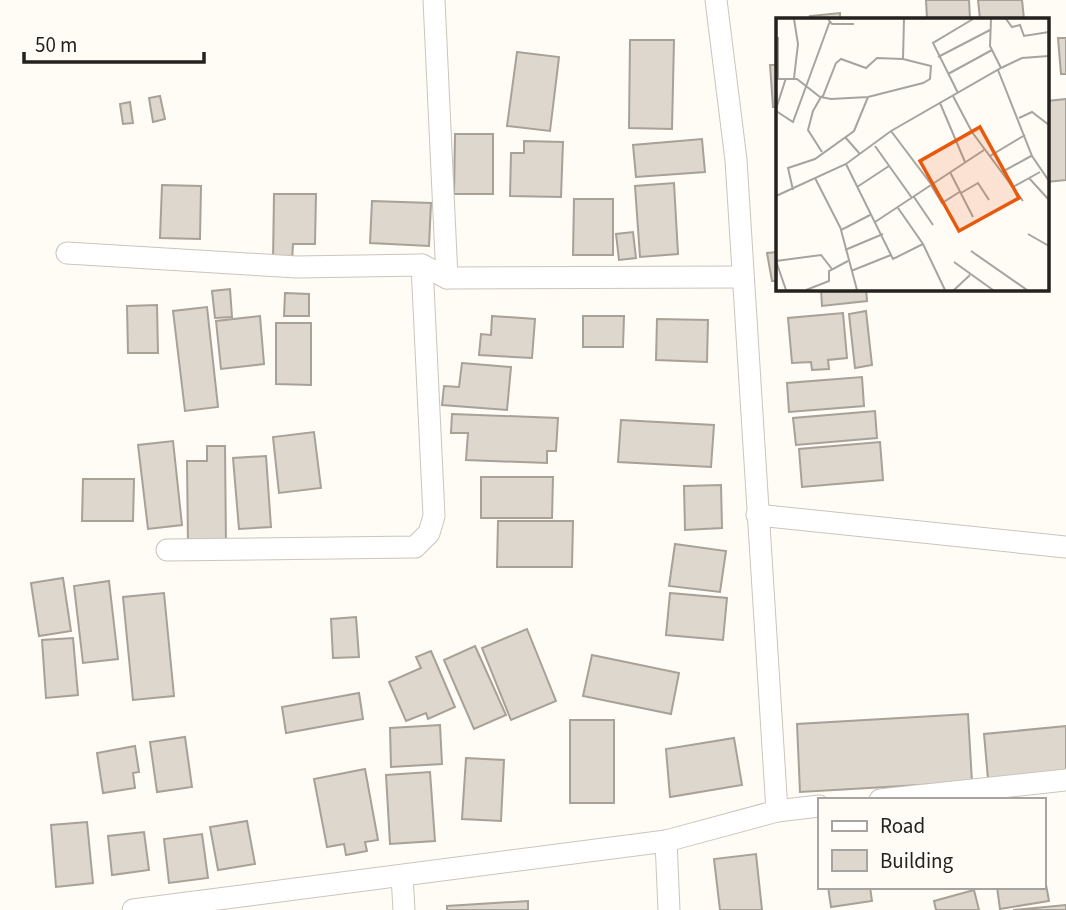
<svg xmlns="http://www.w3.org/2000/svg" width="1066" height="910" font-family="'Source Sans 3',sans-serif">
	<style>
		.building { fill: #ddd7ce; stroke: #a7a198; stroke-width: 2 }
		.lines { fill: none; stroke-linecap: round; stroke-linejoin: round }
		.street-casing { stroke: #cbc5bc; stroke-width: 23 }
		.street { stroke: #fff; stroke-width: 21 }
		.inset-road { fill: none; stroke: #a7a49f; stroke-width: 2 }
		.view { fill: #e8590c; fill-opacity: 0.15; stroke: #e8590c; stroke-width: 3.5 }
		.inset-edge { fill: none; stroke: #24221e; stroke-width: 3.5 }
	</style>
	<rect width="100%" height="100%" fill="#fffbf5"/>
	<g class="building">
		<path d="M926 0H969L970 19H927Z"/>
		<path d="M978 0H1022L1024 19H980Z"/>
		<path d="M840 13V19H811L810 16Z"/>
		<path d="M1058 38H1066V74H1061Z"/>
		<path d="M630 40H674L672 129 629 128Z"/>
		<path d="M517 52 559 57 550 131 507 126Z"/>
		<path d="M770 65H777V107H773Z"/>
		<path d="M160 96 165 119 153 122 149 98Z"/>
		<path d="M1066 99V180L1047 182V101Z"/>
		<path d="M130 102 133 123 123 124 120 104Z"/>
		<path d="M455 134H493V194H454Z"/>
		<path d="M702 139 705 172 636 177 633 145Z"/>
		<path d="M524 141 563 142 561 197 510 196 511 153H524Z"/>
		<path d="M674 183 678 254 640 257 635 186Z"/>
		<path d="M162 185 201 186 200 239 160 238Z"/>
		<path d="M274 194H316L315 244H293L292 262 273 261Z"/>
		<path d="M574 199H613V255H573Z"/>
		<path d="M372 201 431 203 429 246 370 243Z"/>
		<path d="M633 232 636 258 619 260 616 234Z"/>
		<path d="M777 252V281H772L767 253Z"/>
		<path d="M230 289 232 317 215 318 212 291Z"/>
		<path d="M821 289H866L867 301 822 306Z"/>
		<path d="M285 293 309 294V316H284Z"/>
		<path d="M157 305 158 353H128L127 306Z"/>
		<path d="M207 307 218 407 185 411 173 311Z"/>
		<path d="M866 311 872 365 855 368 849 314Z"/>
		<path d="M843 313 847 358 828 360 829 369 812 370 811 362 792 363 788 318Z"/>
		<path d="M260 316 264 364 221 369 216 321Z"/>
		<path d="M492 316 535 319 532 358 479 355 481 334 491 335Z"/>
		<path d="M583 316H624L623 347H583Z"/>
		<path d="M657 319 708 320 707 362 656 360Z"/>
		<path d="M276 323H311V385L276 384Z"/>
		<path d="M462 363 511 367 507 410 442 405 444 386 459 387Z"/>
		<path d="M862 377 864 406 789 412 787 383Z"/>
		<path d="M875 411 877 438 796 445 793 418Z"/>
		<path d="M452 414 558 418 556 451H547V463L466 460 468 433H451Z"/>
		<path d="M621 420 714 425 711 467 618 462Z"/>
		<path d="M314 432 321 488 279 493 273 437Z"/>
		<path d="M173 441 182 525 148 529 138 445Z"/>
		<path d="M880 442 883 480 802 487 799 449Z"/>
		<path d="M207 446H225L226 546H188L187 461H207Z"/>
		<path d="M266 456 271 527 239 529 233 458Z"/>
		<path d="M481 477H553L552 518H481Z"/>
		<path d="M83 479H134L133 521H82Z"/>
		<path d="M721 485 722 528 685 530 684 486Z"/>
		<path d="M498 521H573L572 567H497Z"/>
		<path d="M675 544 726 551 720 592 669 586Z"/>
		<path d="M63 578 71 631 39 636 31 583Z"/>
		<path d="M109 581 118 659 83 663 74 586Z"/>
		<path d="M164 593 174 696 133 700 123 597Z"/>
		<path d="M670 593 727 598 723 640 666 635Z"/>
		<path d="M356 617 359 657 333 658 331 619Z"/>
		<path d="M527 629 556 701 511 720 482 648Z"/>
		<path d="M73 638 78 695 46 698 42 640Z"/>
		<path d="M475 646 506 715 474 729 444 660Z"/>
		<path d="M431 651 455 707 428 719 426 713 406 721 389 682 421 668 416 657Z"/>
		<path d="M592 655 679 673 671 714 583 696Z"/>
		<path d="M359 693 363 719 286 733 282 707Z"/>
		<path d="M968 714 972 782 800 792 797 724Z"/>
		<rect x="570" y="720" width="44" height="83"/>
		<path d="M440 725 442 764 391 767 390 728Z"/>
		<path d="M1066 726V772L988 779 984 734Z"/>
		<path d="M185 737 192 787 157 792 150 742Z"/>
		<path d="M734 738 742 785 670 797 666 749Z"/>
		<path d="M135 746 139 772 133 773 135 788 103 793 97 753Z"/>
		<path d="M466 758 504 760 501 821 462 819Z"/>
		<path d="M365 769 378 840 365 842 367 851 346 855 344 844 327 847 314 779Z"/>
		<path d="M430 772 435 841 390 844 386 775Z"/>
		<path d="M247 821 255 864 218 870 210 827Z"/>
		<path d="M87 822 93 883 56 887 51 825Z"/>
		<path d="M144 832 149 870 112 875 108 836Z"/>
		<path d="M202 834 208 878 169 883 164 839Z"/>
		<path d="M756 854 762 910H720L714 859Z"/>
		<path d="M1043 868 1049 901 1000 909 997 887H1043Z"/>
		<path d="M828 887H870L872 901 831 907Z"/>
		<path d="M974 890 979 910H936L934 901Z"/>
		<path d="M528 901V910H447V906Z"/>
		<path d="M1066 905V910H1013Z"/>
	</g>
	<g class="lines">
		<g class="street-casing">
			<g id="street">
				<path d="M434 0 447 278"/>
				<path d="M716 0 736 160 777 811"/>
				<path d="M67 253 297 267 422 265 447 278 742 277"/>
				<path d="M757 515 1066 547"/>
				<path d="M167 550 415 547 429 533 434 516 422 265"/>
				<path d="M880 800 1066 780"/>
				<path d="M666 841 669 910"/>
				<path d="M402 876 404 910"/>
				<path d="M133 910 666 841 777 811 819 806"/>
			</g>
		</g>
		<use href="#street" class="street"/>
	</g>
	<g transform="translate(776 18)">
		<rect width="273" height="273" fill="#fffbf5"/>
		<path class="inset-road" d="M52 1 56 6H78M215 1 214 28 225 50M230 1 236 9 244 7 248 18 273 14M2 19V60M162 39 214 12M127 41 128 1M222 52 256 138 273 163M172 56 216 32M18 60 22 26 18 1M0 61H21L44 79H45L55 81 92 79 147 65 154 61 155 48 127 41 101 40 90 50 65 41 60 45 47 78 45 79 37 93 32 112 46 134M182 75 157 25 197 1M177 78 196 114 247 183M164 85 189 144M0 91 10 60M0 93 17 104 54 3M243 100 256 94 273 107M115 113 155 166M69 119 84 136M99 128 136 180M214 138 249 117M70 146 117 241 147 226M174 154 197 199M226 154 255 138M39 160 65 211M253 160 273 182M155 167 166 185 185 173M81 169 113 148M237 169 264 154M17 172 12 150 39 141 78 113 92 79M185 175 202 165 213 182M0 178 70 146 115 113 225 50 246 40 273 38M138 179 157 207M122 190 147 226 169 272M99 204 208 132M252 216 273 228M69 232 107 216M195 233 251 272M0 243 45 237 56 251M0 243 10 272M178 244 217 272M75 253 115 237M30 272 53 263V253L72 243M81 272 65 212 94 197M178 272 194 257"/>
		<path class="view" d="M204 109 243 180 183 213 144 143Z"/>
		<rect width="273" height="273" class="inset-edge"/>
	</g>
	<rect x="818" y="798" width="228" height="91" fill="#fffbf5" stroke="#a7a49f" stroke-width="2"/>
	<rect x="832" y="821" width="35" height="10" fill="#ffffff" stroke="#a7a49f" stroke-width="2"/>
	<text x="880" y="833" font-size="21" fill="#24221e">Road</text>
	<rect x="832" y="850" width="35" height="21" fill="#ddd7ce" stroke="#a7a49f" stroke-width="2"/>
	<text x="880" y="868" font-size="21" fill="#24221e">Building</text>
	<path d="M24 52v10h180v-10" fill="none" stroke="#24221e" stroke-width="3.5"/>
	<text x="35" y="52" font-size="21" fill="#24221e" stroke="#fffbf5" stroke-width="5" paint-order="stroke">50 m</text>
</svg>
